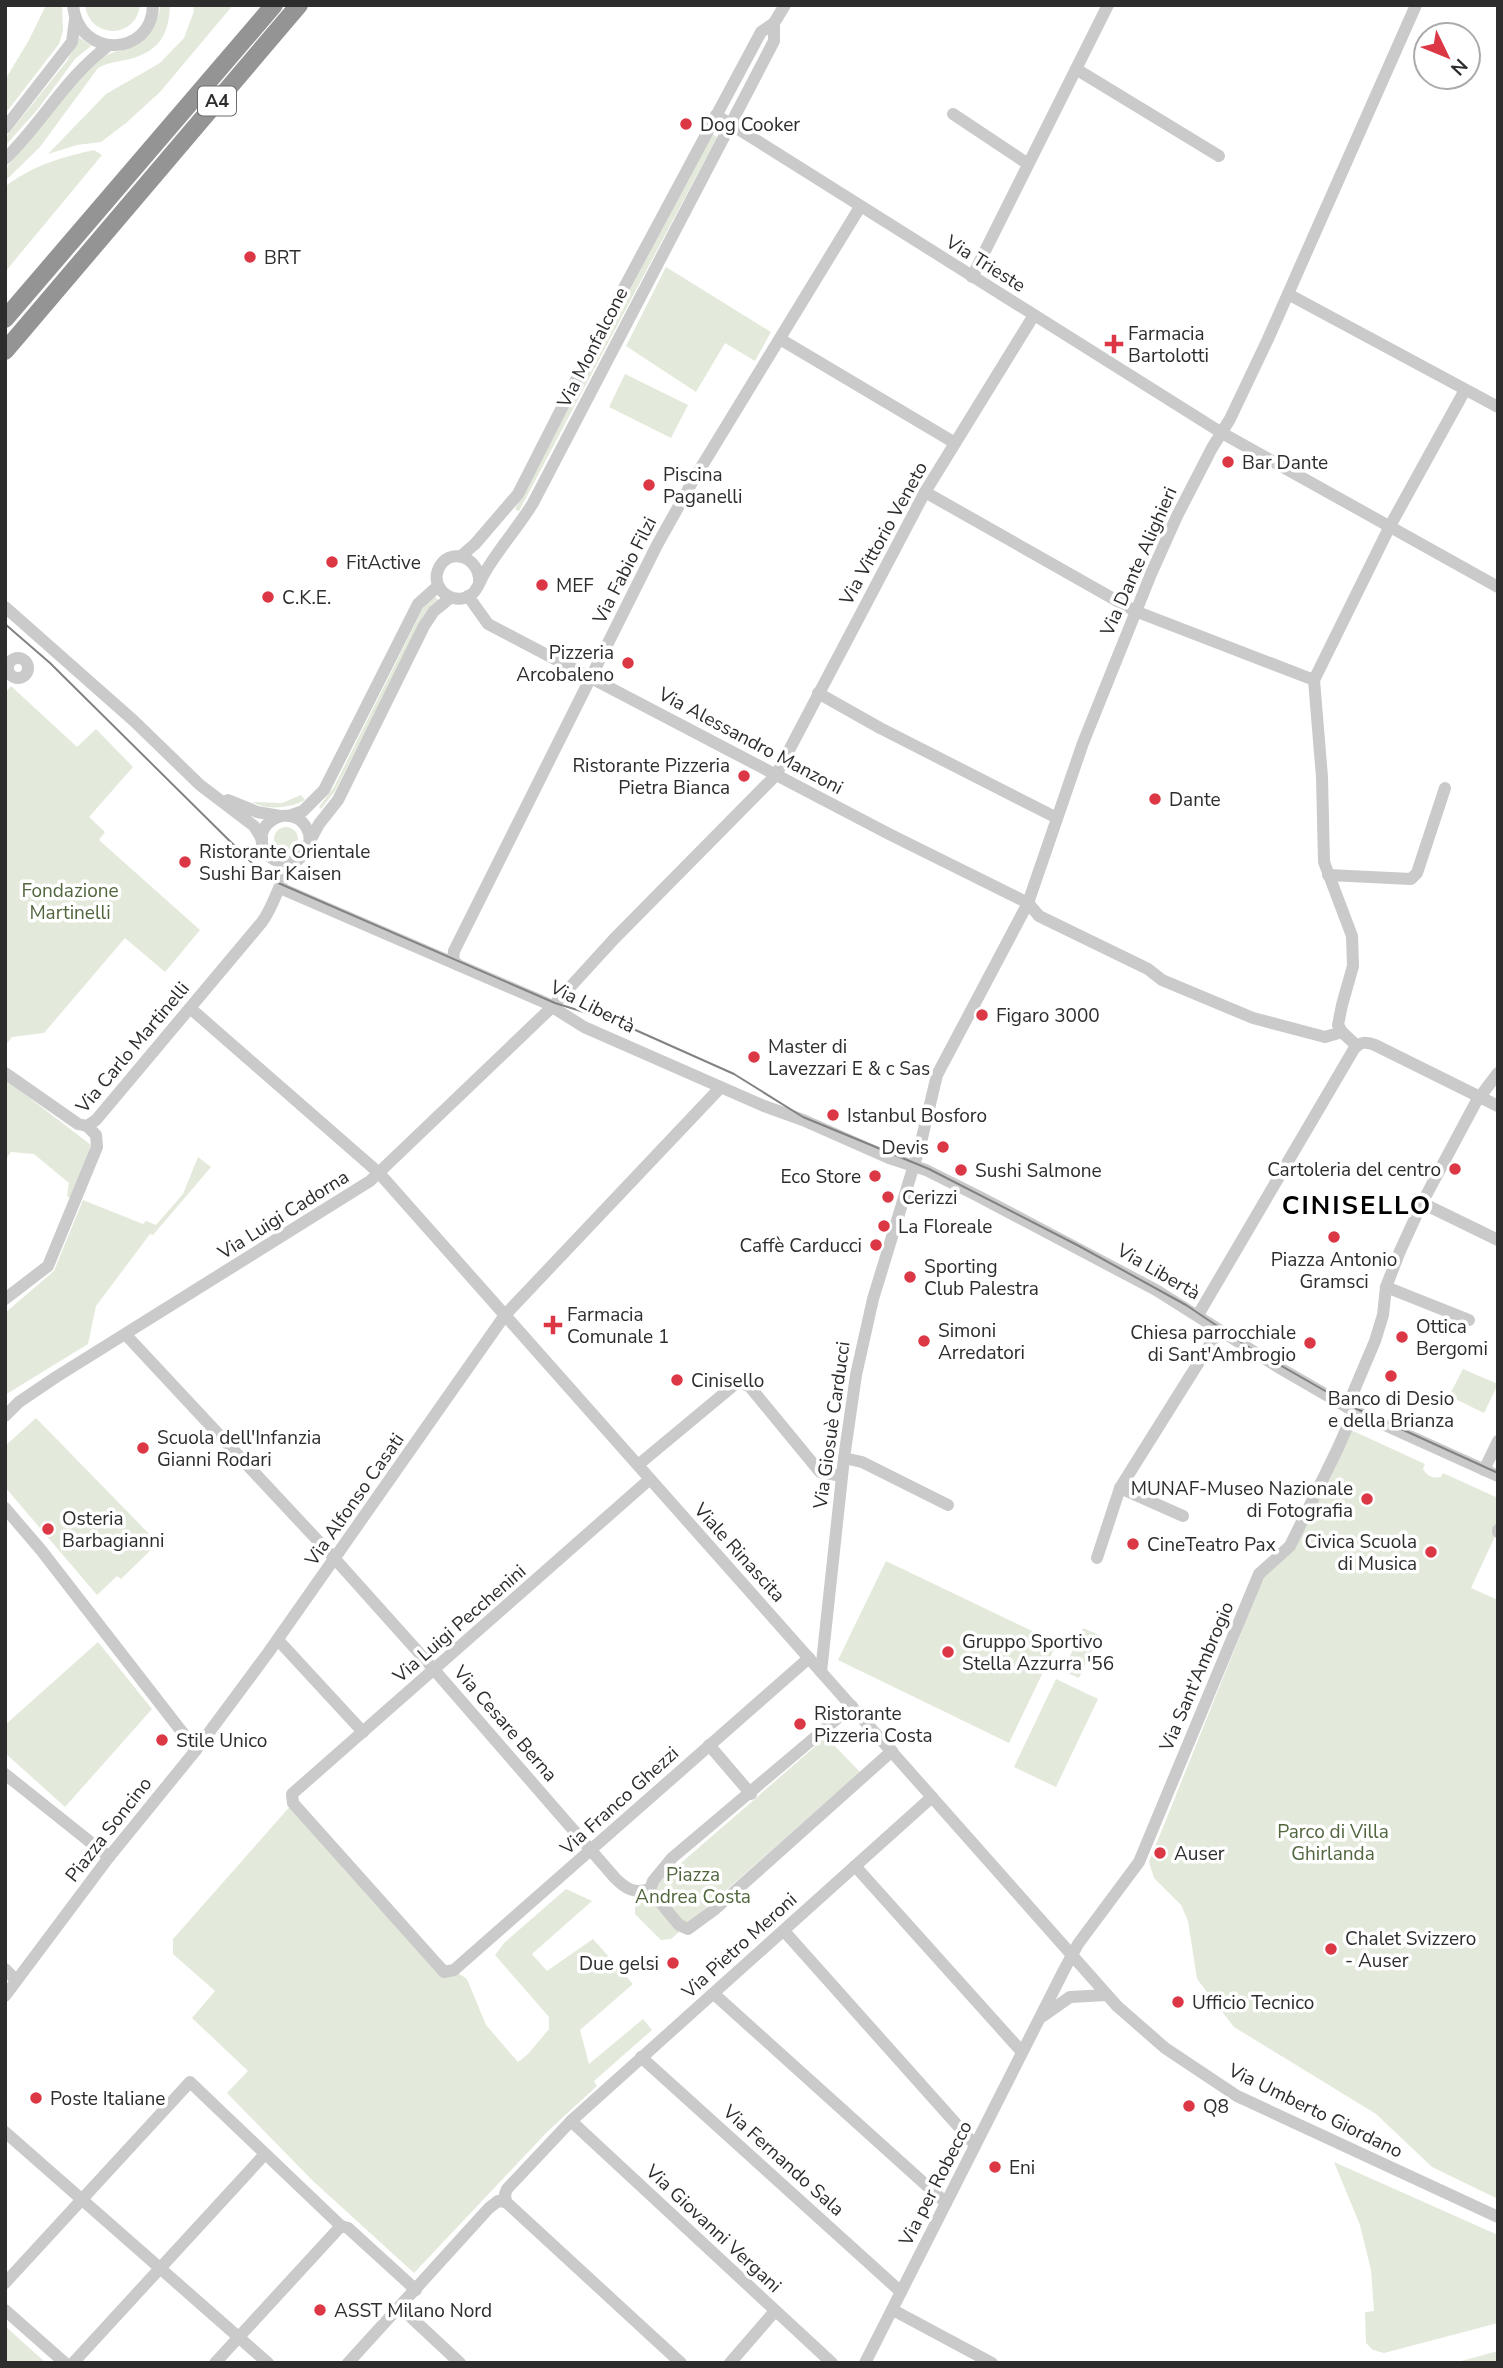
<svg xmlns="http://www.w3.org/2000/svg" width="1503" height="2368" font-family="'Nunito Sans',sans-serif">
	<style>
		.green { fill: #e3eadb }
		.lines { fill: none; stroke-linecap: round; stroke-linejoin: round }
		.minor { stroke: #cacaca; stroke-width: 12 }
		.highway { stroke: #949494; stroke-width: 18 }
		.tram { stroke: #828282; stroke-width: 2 }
		.poi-dot { fill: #dc3745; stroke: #fff; stroke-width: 2.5 }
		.labels { text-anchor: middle; stroke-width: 7; stroke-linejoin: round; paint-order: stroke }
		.shield { fill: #fff; stroke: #6c6c6c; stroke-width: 2 }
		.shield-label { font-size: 18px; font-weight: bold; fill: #2d2d2d }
		.poi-label { font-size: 19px; fill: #2d2d2d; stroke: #fff; text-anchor: start }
		.street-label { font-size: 19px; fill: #2d2d2d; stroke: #fff }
		.park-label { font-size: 19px; fill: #51663d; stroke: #fff }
		.district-label { font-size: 26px; font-weight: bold; letter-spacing: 2px; fill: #000; stroke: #fff }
	</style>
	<rect width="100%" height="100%" fill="#fff"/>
	<g class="green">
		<path d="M46 5H62L63 31 59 44 5 114V80L29 40Z"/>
		<path d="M85 5H140C136 40 89 39 85 5Z"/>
		<path d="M161 5H170C169 35 159 51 130 59 118 62 109 62 98 68L40 147 5 181V169C23 148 41 128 57 106 67 94 76 78 87 68 119 39 148 60 161 5Z"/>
		<path d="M193 5H233L160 92 126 123 101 142 77 145 48 154 106 94 160 63 184 38 194 11Z"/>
		<path d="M79 37 91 46 75 59 38 109 5 146V138L67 61Z"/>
		<path d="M712 134 717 137 519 511 515 509Z"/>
		<path d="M94 150 102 155 5 272V187C28 167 65 156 94 150Z"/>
		<path d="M666 267 771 332 755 361 725 343 696 392 626 346Z"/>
		<path d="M625 374 688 405 671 438 609 407Z"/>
		<path d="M435 596 438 600 431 605 424 615 335 791 321 809 319 807 334 787 425 604Z"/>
		<path d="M11 686 77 747 96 729 133 767 89 817 105 832 99 840 200 930 165 972 125 938 44 1033 12 1037 5 1046V693Z"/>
		<path d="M301 795 305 800C290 808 267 811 252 802L282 803Z"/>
		<circle cx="286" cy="839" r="12"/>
		<path d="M5 1079 91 1145 71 1199 67 1196 69 1183 34 1154 11 1152 5 1160Z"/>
		<path d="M198 1157 211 1167 153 1235 150 1234 96 1306 88 1344 5 1395V1313L54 1271 83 1200 143 1224 146 1221 156 1225 183 1194Z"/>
		<path d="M1463 1369 1498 1384 1484 1413 1449 1396Z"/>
		<path d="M36 1418 158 1543 121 1579 117 1576 97 1595 5 1487V1446Z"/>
		<path d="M1351 1430 1425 1464 1423 1469C1427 1476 1433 1479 1441 1477L1443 1473 1498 1498V1530L1471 1588 1498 1600V2199L1432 2167 1376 2114 1234 2027 1197 1979 1188 1921 1181 1905 1154 1878 1149 1862 1264 1576 1296 1547Z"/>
		<path d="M886 1561 1057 1643 1009 1743 838 1660Z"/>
		<path d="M1083 1628 1099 1635 1079 1678 1063 1671Z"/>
		<path d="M98 1642 152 1709 65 1807 5 1753V1725Z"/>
		<path d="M1056 1679 1098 1699 1056 1787 1014 1767Z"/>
		<path d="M826 1737 860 1772 671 1939 661 1940 635 1914V1903Z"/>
		<path d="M293 1803 445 1964 467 1979 486 2025 518 2062 528 2054 549 2029V2017L495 1955 505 1942 566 1889 592 1901 532 1954 547 1971 593 1939 633 1984 580 2030 589 2064 643 2019 652 2030 594 2081 597 2086 548 2131 414 2273 313 2181 227 2093 248 2071 192 2018 215 1991 173 1954V1939Z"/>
		<path d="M1334 2162 1498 2235V2323L1384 2353 1373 2350 1366 2343 1365 2312 1374 2311 1371 2270 1360 2225Z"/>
		<path d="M5 2326 46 2363H5Z"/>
		<path d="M1498 2351V2363H1454Z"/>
	</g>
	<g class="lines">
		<g class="minor">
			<path d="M73 5C78 59 152 58 153 5"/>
			<path d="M1076 69 1219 156"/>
			<path d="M953 114 1028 164"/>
			<path d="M716 115 1222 433 1498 587"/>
			<path d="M5 128 72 42 75 19"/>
			<path d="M5 159C42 123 66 77 108 46"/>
			<path d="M972 277 1108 5"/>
			<path d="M1288 294 1498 407"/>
			<path d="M780 339 955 443"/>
			<path d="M925 492 1135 611 1314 680"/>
			<path d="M461 556 475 544 518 494 602 329 761 32 774 23 785 5"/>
			<path d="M479 583C481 557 448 545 438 570 430 591 458 609 474 592 479 586 482 576 487 569 501 546 519 526 533 503L774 41V23"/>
			<path d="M468 596 488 624 889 834 1028 903 1039 916 1148 969 1162 980 1253 1018 1325 1037 1342 1032"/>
			<path d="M5 607 134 721 200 785 254 826 262 839"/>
			<circle cx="18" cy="668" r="10"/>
			<path d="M818 693 880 728 1057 818"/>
			<path d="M228 800 257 812 280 816"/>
			<path d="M289 816 303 811 324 790 418 604 438 586"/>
			<path d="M310 841 319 824 338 800 424 626 434 611 450 598"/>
			<path d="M1328 875 1411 879 1417 873 1445 788"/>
			<path d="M280 888 546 1003 584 1027 764 1106 803 1120 889 1158 926 1170 978 1196 1156 1290 1278 1367 1354 1411 1498 1476"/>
			<path d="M458 965 453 960 454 951 657 545 694 479 860 207"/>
			<path d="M190 1008 379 1173 1117 2006 1165 2048 1237 2096 1498 2217"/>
			<path d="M1357 1046 1342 1032 1338 1025 1342 1005 1353 966 1352 936 1324 862 1322 777 1314 680 1390 526 1465 390"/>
			<path d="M5 1073 78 1124 87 1126"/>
			<path d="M87 1126 96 1120 262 922C274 906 278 885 289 869 295 860 307 856 309 844 311 835 307 826 300 820 292 815 282 814 274 819 247 834 268 873 298 860"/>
			<path d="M1422 1203 1498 1240"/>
			<path d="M1386 1287 1469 1320"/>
			<path d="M5 1299 48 1266 97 1147 96 1135 87 1126"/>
			<path d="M1198 1315 1354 1049C1361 1041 1366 1042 1375 1045L1498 1106"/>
			<path d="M126 1335 335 1559 430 1665 615 1878C626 1889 634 1894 650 1889"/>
			<path d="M1347 1407 1375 1341 1383 1315 1386 1287 1400 1251 1422 1203 1476 1102 1498 1073"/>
			<path d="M5 1416 19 1402 56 1377 370 1181 551 1008 614 939 776 775 925 492 1034 315"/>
			<path d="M844 1458 862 1462 948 1505"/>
			<path d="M638 1465 733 1386 741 1382 750 1387 820 1472 842 1476"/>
			<path d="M1484 1470 1498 1441"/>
			<path d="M650 1479 292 1794 293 1803 444 1972 454 1970 809 1658"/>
			<path d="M1120 1488 1183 1516"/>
			<path d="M5 1508 41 1550 196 1750"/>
			<path d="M1498 1530V1532"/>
			<path d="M1097 1558 1120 1488 1219 1330"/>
			<path d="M278 1640 363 1732"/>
			<path d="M821 1672 844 1458 856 1375 873 1299 921 1142 937 1075 1028 903 1083 743 1151 574 1177 516 1212 448 1230 419 1268 339 1416 5"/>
			<path d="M852 1706 672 1858 653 1881 650 1890 679 1925 688 1929 714 1910 892 1751"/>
			<path d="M709 1745 751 1794"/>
			<path d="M5 1774 109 1857"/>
			<path d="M855 1866 1022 2052"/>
			<path d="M784 1931 975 2145"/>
			<path d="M5 1969 16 1980"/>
			<path d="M714 1994 946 2203"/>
			<path d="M5 1996 109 1857 196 1750 268 1653 505 1315 720 1088"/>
			<path d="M1043 2016 1070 1997 1107 1995"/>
			<path d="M641 2057 901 2292"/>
			<path d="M571 2121 832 2363"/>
			<path d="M5 2132 268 2363"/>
			<path d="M506 2202 505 2194 507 2189 571 2121 932 1797"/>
			<path d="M506 2202 681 2363"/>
			<path d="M5 2283 190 2082 341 2226 348 2228 416 2290"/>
			<path d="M400 2307 460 2363"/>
			<path d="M5 2310 65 2363"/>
			<path d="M893 2310 992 2363"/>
			<path d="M73 2363 265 2154"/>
			<path d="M215 2363 341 2226"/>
			<path d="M348 2363 489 2208 498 2201 506 2202"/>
			<path d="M730 2363 775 2311"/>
			<path d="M865 2363 1064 1970 1078 1944 1139 1862 1259 1574 1290 1546 1338 1448 1354 1411"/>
		</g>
		<g class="highway">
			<path d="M5 319 274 5"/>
			<path d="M5 351 299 5"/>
		</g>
		<path class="tram" d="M5 624 50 663 254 865 276 882 555 1003 622 1024 734 1074 803 1117 929 1169 1079 1246 1186 1305 1250 1348 1355 1408 1498 1473"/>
	</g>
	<g class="poi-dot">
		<circle cx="686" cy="124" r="7"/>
		<circle cx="250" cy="257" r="7"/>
		<path d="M1110.5 333.5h7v7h7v7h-7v7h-7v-7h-7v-7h7z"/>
		<circle cx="1228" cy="462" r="7"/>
		<circle cx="649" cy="485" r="7"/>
		<circle cx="332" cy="562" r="7"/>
		<circle cx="542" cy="585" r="7"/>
		<circle cx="268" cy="597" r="7"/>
		<circle cx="628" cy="663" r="7"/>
		<circle cx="744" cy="776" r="7"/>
		<circle cx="1155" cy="799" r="7"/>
		<circle cx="185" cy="862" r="7"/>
		<circle cx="982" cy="1015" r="7"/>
		<circle cx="754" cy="1057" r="7"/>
		<circle cx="833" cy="1115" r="7"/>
		<circle cx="943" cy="1147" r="7"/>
		<circle cx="1455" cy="1169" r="7"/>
		<circle cx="961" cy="1170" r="7"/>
		<circle cx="875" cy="1176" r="7"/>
		<circle cx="888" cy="1197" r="7"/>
		<circle cx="884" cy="1226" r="7"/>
		<circle cx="1334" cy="1237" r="7"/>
		<circle cx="876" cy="1245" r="7"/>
		<circle cx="910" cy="1277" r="7"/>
		<path d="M549.5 1314.5h7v7h7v7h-7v7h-7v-7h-7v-7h7z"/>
		<circle cx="1402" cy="1337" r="7"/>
		<circle cx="924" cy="1341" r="7"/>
		<circle cx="1310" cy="1343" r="7"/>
		<circle cx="1391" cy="1376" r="7"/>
		<circle cx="677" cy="1380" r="7"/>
		<circle cx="143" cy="1448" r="7"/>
		<circle cx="1367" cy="1499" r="7"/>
		<circle cx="48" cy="1529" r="7"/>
		<circle cx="1133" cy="1544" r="7"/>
		<circle cx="1431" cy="1552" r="7"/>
		<circle cx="948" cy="1652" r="7"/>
		<circle cx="800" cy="1724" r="7"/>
		<circle cx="162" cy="1740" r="7"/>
		<circle cx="1160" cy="1853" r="7"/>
		<circle cx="1331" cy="1949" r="7"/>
		<circle cx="673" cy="1963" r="7"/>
		<circle cx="1178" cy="2002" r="7"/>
		<circle cx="36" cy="2098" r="7"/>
		<circle cx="1189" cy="2106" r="7"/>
		<circle cx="995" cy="2167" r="7"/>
		<circle cx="320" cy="2310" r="7"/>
	</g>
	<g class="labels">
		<rect class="shield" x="198" y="86.5" width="38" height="29" rx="5"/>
		<g class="shield-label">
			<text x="217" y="107">A4</text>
		</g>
		<g class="poi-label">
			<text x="700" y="131">Dog Cooker</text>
			<text x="264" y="264">BRT</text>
			<text x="1128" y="340">Farmacia<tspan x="1128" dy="22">Bartolotti</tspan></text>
			<text x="1242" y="469">Bar Dante</text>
			<text x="663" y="481">Piscina<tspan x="663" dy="22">Paganelli</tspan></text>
			<text x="346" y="569">FitActive</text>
			<text x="556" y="592">MEF</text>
			<text x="282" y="604">C.K.E.</text>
			<text x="614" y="659" text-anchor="end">Pizzeria<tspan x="614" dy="22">Arcobaleno</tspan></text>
			<text x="730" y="772" text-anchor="end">Ristorante Pizzeria<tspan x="730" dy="22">Pietra Bianca</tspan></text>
			<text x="1169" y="806">Dante</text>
			<text x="199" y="858">Ristorante Orientale<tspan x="199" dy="22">Sushi Bar Kaisen</tspan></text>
			<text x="996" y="1022">Figaro 3000</text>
			<text x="768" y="1053">Master di<tspan x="768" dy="22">Lavezzari E &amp; c Sas</tspan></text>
			<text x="847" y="1122">Istanbul Bosforo</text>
			<text x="929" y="1154" text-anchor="end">Devis</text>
			<text x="1441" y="1176" text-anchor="end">Cartoleria del centro</text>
			<text x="975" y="1177">Sushi Salmone</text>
			<text x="861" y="1183" text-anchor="end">Eco Store</text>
			<text x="902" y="1204">Cerizzi</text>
			<text x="898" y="1233">La Floreale</text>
			<text x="862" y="1252" text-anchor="end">Caffè Carducci</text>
			<text x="1334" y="1266" text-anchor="middle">Piazza Antonio<tspan x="1334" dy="22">Gramsci</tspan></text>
			<text x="924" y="1273">Sporting<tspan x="924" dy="22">Club Palestra</tspan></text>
			<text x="567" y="1321">Farmacia<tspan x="567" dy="22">Comunale 1</tspan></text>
			<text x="1416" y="1333">Ottica<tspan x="1416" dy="22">Bergomi</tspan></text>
			<text x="938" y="1337">Simoni<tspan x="938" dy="22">Arredatori</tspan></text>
			<text x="1296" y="1339" text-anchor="end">Chiesa parrocchiale<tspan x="1296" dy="22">di Sant'Ambrogio</tspan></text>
			<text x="691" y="1387">Cinisello</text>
			<text x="1391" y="1405" text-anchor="middle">Banco di Desio<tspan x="1391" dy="22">e della Brianza</tspan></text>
			<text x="157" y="1444">Scuola dell'Infanzia<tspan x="157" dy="22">Gianni Rodari</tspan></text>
			<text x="1353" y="1495" text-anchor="end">MUNAF-Museo Nazionale<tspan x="1353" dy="22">di Fotografia</tspan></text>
			<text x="62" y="1525">Osteria<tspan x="62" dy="22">Barbagianni</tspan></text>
			<text x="1417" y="1548" text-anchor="end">Civica Scuola<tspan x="1417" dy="22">di Musica</tspan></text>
			<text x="1147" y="1551">CineTeatro Pax</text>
			<text x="962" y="1648">Gruppo Sportivo<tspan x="962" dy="22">Stella Azzurra '56</tspan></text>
			<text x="814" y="1720">Ristorante<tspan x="814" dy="22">Pizzeria Costa</tspan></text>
			<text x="176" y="1747">Stile Unico</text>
			<text x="1174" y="1860">Auser</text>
			<text x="1345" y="1945">Chalet Svizzero<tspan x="1345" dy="22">- Auser</tspan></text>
			<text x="659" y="1970" text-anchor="end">Due gelsi</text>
			<text x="1192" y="2009">Ufficio Tecnico</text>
			<text x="50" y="2105">Poste Italiane</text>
			<text x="1203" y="2113">Q8</text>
			<text x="1009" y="2174">Eni</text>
			<text x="334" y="2317">ASST Milano Nord</text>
		</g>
		<g class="street-label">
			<text transform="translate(986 263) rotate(32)" y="7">Via Trieste</text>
			<text transform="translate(592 347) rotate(-63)" y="7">Via Monfalcone</text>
			<text transform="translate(883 533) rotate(-61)" y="7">Via Vittorio Veneto</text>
			<text transform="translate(1138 561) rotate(-66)" y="7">Via Dante Alighieri</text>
			<text transform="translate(624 570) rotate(-63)" y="7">Via Fabio Filzi</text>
			<text transform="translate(751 740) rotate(28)" y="7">Via Alessandro Manzoni</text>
			<text transform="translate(593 1006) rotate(27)" y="7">Via Libertà</text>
			<text transform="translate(132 1047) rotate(-50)" y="7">Via Carlo Martinelli</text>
			<text transform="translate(283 1214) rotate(-32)" y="7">Via Luigi Cadorna</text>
			<text transform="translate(1159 1271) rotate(30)" y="7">Via Libertà</text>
			<text transform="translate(831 1425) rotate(-82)" y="7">Via Giosuè Carducci</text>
			<text transform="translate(354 1499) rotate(-55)" y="7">Via Alfonso Casati</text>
			<text transform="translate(740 1552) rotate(48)" y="7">Viale Rinascita</text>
			<text transform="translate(459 1623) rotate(-41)" y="7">Via Luigi Pecchenini</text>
			<text transform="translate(1196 1676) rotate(-67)" y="7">Via Sant'Ambrogio</text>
			<text transform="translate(506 1723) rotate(49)" y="7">Via Cesare Berna</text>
			<text transform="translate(619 1800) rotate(-42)" y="7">Via Franco Ghezzi</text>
			<text transform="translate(108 1829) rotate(-52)" y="7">Piazza Soncino</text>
			<text transform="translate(739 1945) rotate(-42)" y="7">Via Pietro Meroni</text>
			<text transform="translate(1316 2110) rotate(26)" y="7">Via Umberto Giordano</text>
			<text transform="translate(784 2160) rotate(42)" y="7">Via Fernando Sala</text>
			<text transform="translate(935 2183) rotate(-63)" y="7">Via per Robecco</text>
			<text transform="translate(714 2228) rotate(43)" y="7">Via Giovanni Vergani</text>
		</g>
		<g class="park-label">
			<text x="70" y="897">Fondazione<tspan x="70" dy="22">Martinelli</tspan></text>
			<text x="1333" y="1838">Parco di Villa<tspan x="1333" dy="22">Ghirlanda</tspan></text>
			<text x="693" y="1881">Piazza<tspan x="693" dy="22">Andrea Costa</tspan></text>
		</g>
		<g class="district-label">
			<text x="1357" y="1214">CINISELLO</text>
		</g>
	</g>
	<rect width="1503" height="2368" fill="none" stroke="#2d2d2d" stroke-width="14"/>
	<g transform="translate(1447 56) rotate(133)"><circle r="33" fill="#ffffff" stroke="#ababab" stroke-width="2"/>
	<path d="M0-5L12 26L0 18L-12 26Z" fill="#dc3745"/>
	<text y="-10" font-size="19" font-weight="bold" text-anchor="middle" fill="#2d2d2d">N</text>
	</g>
</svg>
